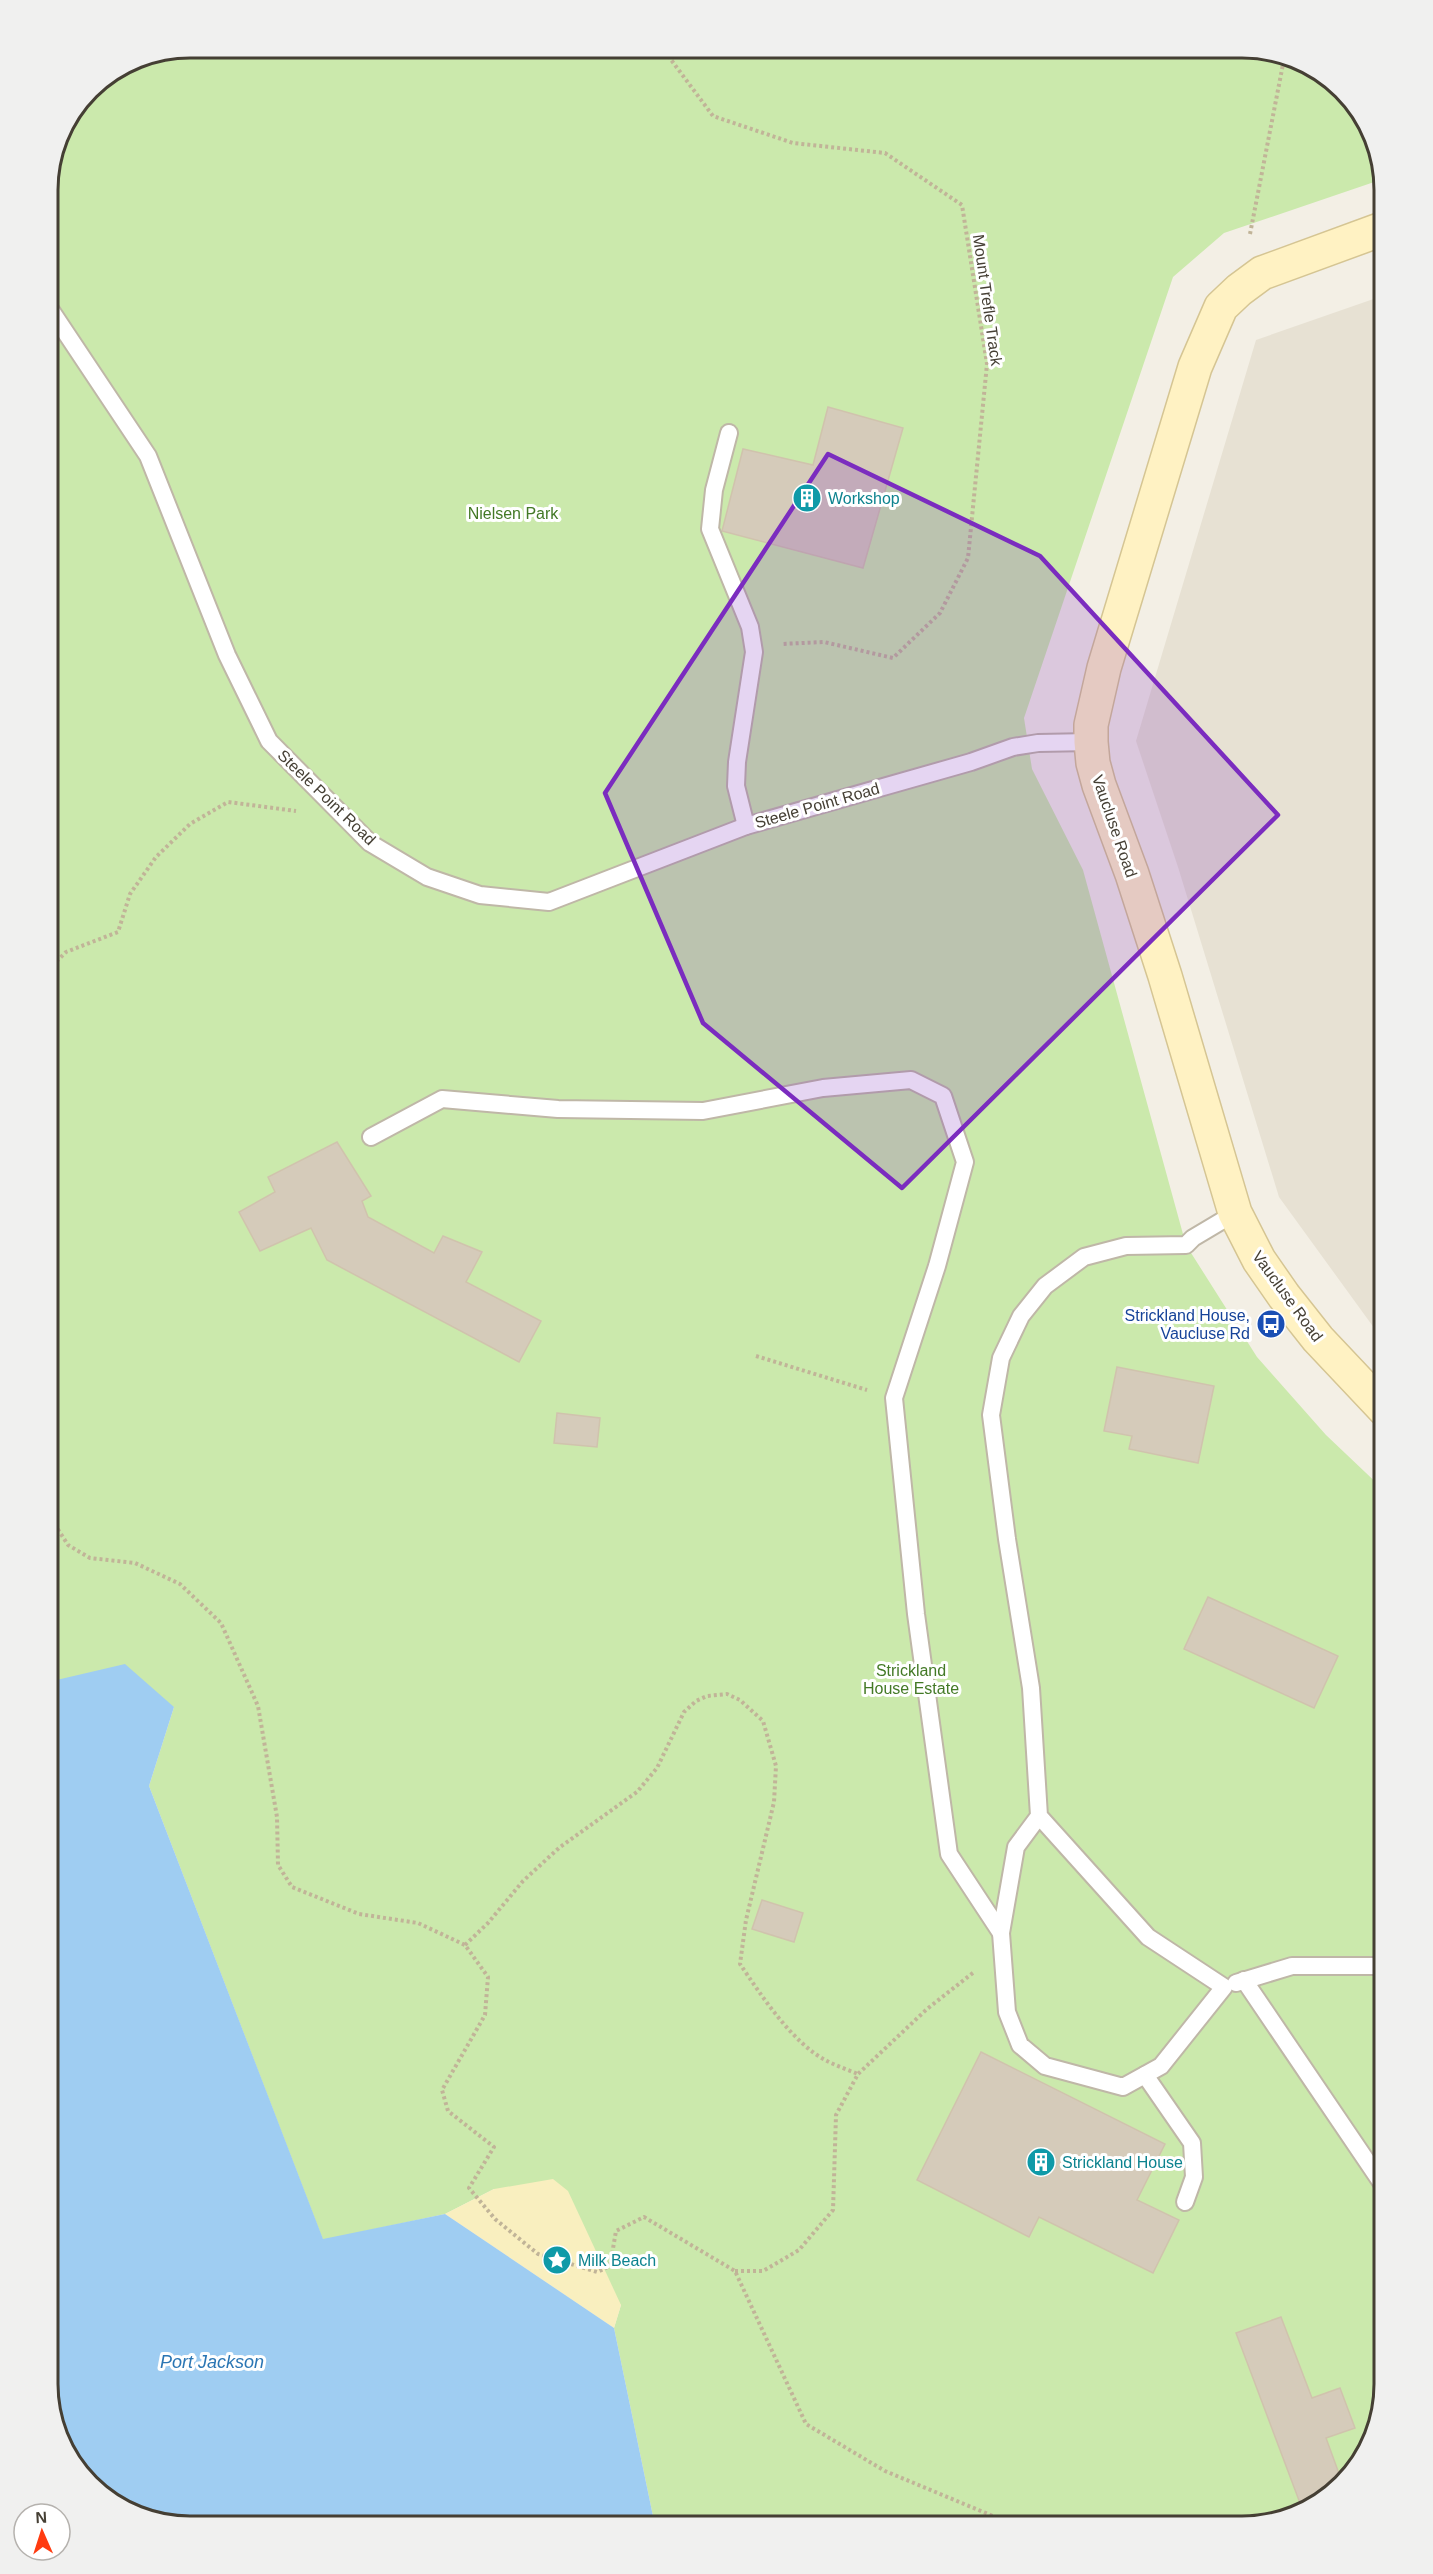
<svg xmlns="http://www.w3.org/2000/svg" width="1433" height="2574" font-family="Arial,sans-serif">
	<style>
		.residential { fill: #e7e1d3 }
		.green { fill: #cbe9ac }
		.sand { fill: #f9efbf }
		.water { fill: #9fcdf2 }
		.building { fill: #d5cbba; stroke: #d0c3ad; stroke-width: 1.5 }
		.lines { fill: none; stroke-linecap: round; stroke-linejoin: round }
		.lane-casing { stroke: #bfb7a7; stroke-width: 20 }
		.secondary-casing { stroke: #d5c593; stroke-width: 36 }
		.path { stroke: #c1b498; stroke-width: 4; stroke-dasharray: 3 3; stroke-linecap: butt }
		.lane { stroke: #fff; stroke-width: 16 }
		.secondary { stroke: #fff2c3; stroke-width: 33 }
		.marked { fill: #7b2cbf; fill-opacity: 0.2; stroke: #7b2cbf; stroke-width: 4.5; stroke-linejoin: round }
		.labels { text-anchor: middle; stroke-width: 6; stroke-linejoin: round; paint-order: stroke }
		.street-label { font-size: 16px; fill: #453f34; stroke: #fff }
		.culture-label { font-size: 16px; fill: #0d838f; stroke: #fff; text-anchor: start }
		.park-label { font-size: 16px; fill: #437926; stroke: #fff }
		.transit-label { font-size: 16px; fill: #164399; stroke: #fff; text-anchor: end }
		.water-label { font-size: 18px; font-style: italic; fill: #2b76b4; stroke: #fff }
		.rim { fill: none; stroke: #453f34; stroke-width: 3 }
	</style>
	<rect width="100%" height="100%" fill="#f3efe5"/>
	<path class="residential" d="M1385 295V1343L1279 1197 1178 867 1136 741 1256 340Z"/>
	<path class="green" d="M190 48H1253L1322 72 1374 135 1383 179 1224 233 1173 277 1024 718 1032 769 1083 870 1186 1245 1257 1357 1326 1435 1385 1491V2384L1361 2463 1298 2515 1243 2526H658L654 2521 614 2328 621 2305 494 2189 445 2214 323 2240 149 1786 174 1707 48 1682V181L59 135 90 89 136 59Z"/>
	<path class="sand" d="M553 2179 568 2191 621 2305 614 2328 445 2214 494 2189Z"/>
	<path class="water" d="M125 1664 174 1707 149 1786 323 2239 445 2214 614 2328 654 2521 658 2526H181L111 2502 59 2439 48 2384V1682Z"/>
	<g class="building">
		<path d="M828 407 903 428 863 568 722 531 743 449 813 465Z"/>
		<path d="M337 1142 371 1196 362 1201 368 1217 434 1253 443 1236 482 1252 466 1282 541 1321 519 1362 327 1260 311 1228 260 1251 239 1212 275 1192 268 1177Z"/>
		<path d="M1117 1367 1214 1386 1198 1463 1129 1449 1132 1436 1104 1431Z"/>
		<path d="M557 1413 600 1418 597 1447 554 1443Z"/>
		<path d="M1208 1597 1338 1656 1314 1708 1184 1649Z"/>
		<path d="M762 1900 803 1913 794 1942 752 1929Z"/>
		<path d="M981 2052 1165 2144 1137 2200 1179 2220 1153 2273 1039 2217 1029 2237 917 2180Z"/>
		<path d="M1281 2317 1312 2398 1340 2388 1355 2428 1326 2438 1341 2479 1303 2511 1236 2333Z"/>
	</g>
	<g class="lines">
		<g class="lane-casing">
			<g id="lane">
				<path d="M48 306 148 456 227 655 269 741 370 843 427 877 480 895 549 902 746 826 971 762 1013 747 1038 743 1091 742"/>
				<path d="M729 433 714 490 710 529 750 627 754 652 737 762 736 786 746 826"/>
				<path d="M371 1137 442 1099 558 1109 703 1111 823 1088 911 1080 943 1096 965 1162 937 1266 894 1398 916 1614 949 1854 1001 1933"/>
				<path d="M1039 1816 1016 1847 1001 1933 1007 2012 1020 2045 1045 2066 1123 2087 1161 2066 1224 1987 1148 1937 1039 1816 1031 1688 1007 1539 991 1415 1001 1358 1021 1316 1045 1286 1084 1257 1126 1246 1186 1245 1193 1238 1235 1213"/>
				<path d="M1244 1980 1385 2188"/>
				<path d="M1236 1983 1292 1966H1385"/>
				<path d="M1145 2075 1192 2143 1194 2177 1185 2202"/>
			</g>
		</g>
		<g class="secondary-casing">
			<path id="secondary" d="M1385 1410 1318 1339 1284 1296 1259 1260 1235 1213 1165 976 1132 874 1099 785 1093 763 1091 742V725L1104 668 1195 367 1221 307 1239 290 1262 273 1385 228"/>
		</g>
		<g class="path">
			<path d="M659 48 666 53 713 116 793 143 885 153 962 205 987 364 968 558 940 613 893 658 824 642 781 644"/>
			<path d="M1350 106 1383 180"/>
			<path d="M1250 234 1284 59"/>
			<path d="M48 970 66 952 118 932 130 894 156 857 190 824 228 802 296 811"/>
			<path d="M756 1356 867 1390"/>
			<path d="M48 1514 68 1545 90 1558 135 1563 180 1584 221 1623 258 1706 277 1817 278 1865 292 1887 359 1914 418 1923 465 1945 488 1977 485 2015 442 2090 448 2111 494 2147 469 2188 495 2219 538 2254 597 2272 610 2266 616 2231 644 2217 735 2271 806 2424 885 2471 1000 2519 1009 2526"/>
			<path d="M465 1945 488 1923 523 1881 560 1847 637 1792 657 1768 684 1712 696 1701 707 1696 727 1694 740 1700 763 1721 776 1766 774 1802 746 1920 740 1964C761 1995 793 2044 827 2061 837 2066 848 2070 858 2074"/>
			<path d="M735 2271H763L799 2250 833 2210 836 2115 858 2074 927 2009 974 1972"/>
		</g>
		<use href="#lane" class="lane"/>
		<use href="#secondary" class="secondary"/>
	</g>
	<path class="marked" d="M828 454 1040 556 1278 815 902 1188 703 1023 605 793Z"/>
	<defs>
		<g id="building-disc" transform="scale(1.5)"><circle r="9.5" fill="#0f9aa8" stroke="#fff"/><path d="M-4-6H4V6H1V3H-1V6H-4ZM-2.5-4.3h1.7v1.8h-1.7ZM.8-4.3h1.7v1.8H.8ZM-2.5-1h1.7V.8h-1.7ZM.8-1h1.7V.8H.8Z" fill="#fff"/></g>
		<g id="bus-disc" transform="scale(1.5)"><circle r="9.5" fill="#1a4fb4" stroke="#fff"/><path d="M-5-6H5V4H4V6H2V4H-2V6H-4V4H-5ZM-3.5-4V0h7V-4ZM-3.5 1.2v1.5H-2V1.2ZM2 1.2v1.5H3.5V1.2Z" fill="#fff"/></g>
		<g id="sight-disc" transform="scale(1.5)"><circle r="9.5" fill="#0f9aa8" stroke="#fff"/><path d="M0-6L1.8-2.2L6-1.7L2.9 1.2L3.7 5.4L0 3.3L-3.7 5.4L-2.9 1.2L-6-1.7L-1.8-2.2Z" fill="#fff"/></g>
	</defs>
	<g fill-rule="evenodd">
		<use href="#building-disc" x="807" y="498"/>
		<use href="#bus-disc" x="1271" y="1324"/>
		<use href="#building-disc" x="1041" y="2162"/>
		<use href="#sight-disc" x="557" y="2260"/>
	</g>
	<g class="labels">
		<g class="street-label">
			<text transform="translate(988 300) rotate(82)" y="6">Mount Trefle Track</text>
			<text transform="translate(327 797) rotate(44)" y="6">Steele Point Road</text>
			<text transform="translate(817 805) rotate(-16)" y="6">Steele Point Road</text>
			<text transform="translate(1115 826) rotate(71)" y="6">Vaucluse Road</text>
			<text transform="translate(1288 1296) rotate(54)" y="6">Vaucluse Road</text>
		</g>
		<g class="culture-label">
			<text x="828" y="504">Workshop</text>
			<text x="1062" y="2168">Strickland House</text>
			<text x="578" y="2266">Milk Beach</text>
		</g>
		<g class="park-label">
			<text x="513" y="519">Nielsen Park</text>
			<text x="911" y="1676">Strickland<tspan x="911" dy="18">House Estate</tspan></text>
		</g>
		<g class="transit-label">
			<text x="1250" y="1321">Strickland House,<tspan x="1250" dy="18">Vaucluse Rd</tspan></text>
		</g>
		<g class="water-label">
			<text x="212" y="2368">Port Jackson</text>
		</g>
	</g>
	<path d="M0 0H1433V2574H0ZM190 58H1242A132 132 0 0 1 1374 190V2384A132 132 0 0 1 1242 2516H190A132 132 0 0 1 58 2384V190A132 132 0 0 1 190 58Z" fill="#f0f0ef" fill-rule="evenodd"/>
	<path class="rim" d="M190 58H1242A132 132 0 0 1 1374 190V2384A132 132 0 0 1 1242 2516H190A132 132 0 0 1 58 2384V190A132 132 0 0 1 190 58Z"/>
	<g transform="translate(42 2532) rotate(357)"><circle r="28" fill="#ffffff" stroke="#b5b2ae" stroke-width="1.5"/>
	<path d="M0-4.5L10 22L0 15L-10 22Z" fill="#ff3b10"/>
	<text y="-9" font-size="16" font-weight="bold" text-anchor="middle" fill="#453f34">N</text>
	</g>
</svg>
